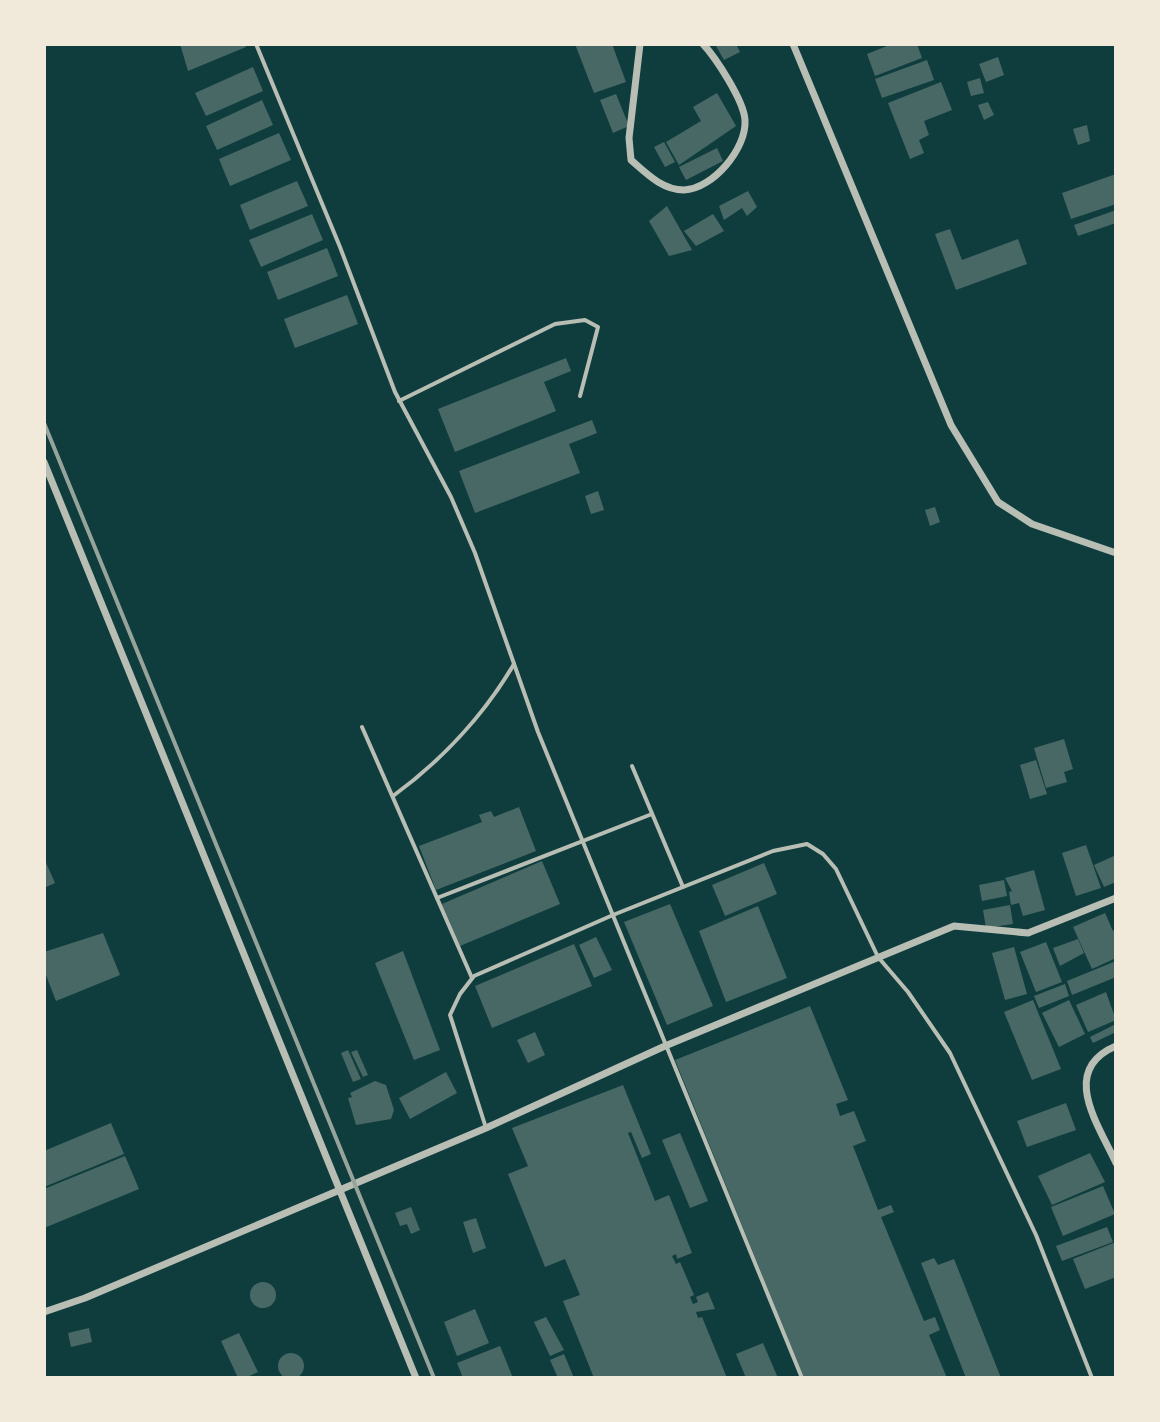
<svg xmlns="http://www.w3.org/2000/svg" width="1160" height="1422" font-family="Arial,sans-serif">
	<style>
		.building { fill: #486865 }
		.lines { fill: none; stroke-linecap: round; stroke-linejoin: round }
		.service { stroke: #b8beb3; stroke-width: 4 }
		.minor { stroke: #b8beb3; stroke-width: 7 }
		.rail { stroke: #97a49c; stroke-width: 4 }
	</style>
	<rect width="100%" height="100%" fill="#0f3d3e"/>
	<g class="building">
		<path d="M180 44H245L246 47 188 71Z"/>
		<path d="M575 44H612L626 82 594 93Z"/>
		<path d="M715 44H736L740 52 724 60Z"/>
		<path d="M892 44H917L922 58 875 76 867 54Z"/>
		<path d="M998 57 1004 75 986 82 979 64Z"/>
		<path d="M927 60 934 80 882 98 875 79Z"/>
		<path d="M253 67 263 91 206 116 195 93Z"/>
		<path d="M980 78 984 93 971 96 967 82Z"/>
		<path d="M941 82 952 110 924 121 929 135 919 140 924 153 910 159 888 103Z"/>
		<path d="M717 93 736 126 679 165 666 142 701 121 693 107Z"/>
		<path d="M616 94 629 126 613 133 600 100Z"/>
		<path d="M262 100 273 125 217 150 206 126Z"/>
		<path d="M988 102 994 115 984 120 978 105Z"/>
		<path d="M1087 125 1090 141 1078 145 1073 129Z"/>
		<path d="M279 133 291 160 230 186 219 159Z"/>
		<path d="M664 142 675 162 665 167 654 147Z"/>
		<path d="M717 148 723 161 686 180 679 167Z"/>
		<path d="M1116 174V204L1071 219 1062 193Z"/>
		<path d="M297 181 308 206 250 230 240 205Z"/>
		<path d="M748 191 757 207 747 216 742 208 724 220 719 206Z"/>
		<path d="M667 206 692 250 669 256 649 221Z"/>
		<path d="M1116 210V223L1078 236 1074 225Z"/>
		<path d="M312 214 323 240 261 267 249 240Z"/>
		<path d="M713 214 724 231 696 246 684 231Z"/>
		<path d="M950 229 962 260 1018 239 1027 264 956 290 935 234Z"/>
		<path d="M327 248 338 276 278 300 267 272Z"/>
		<path d="M347 295 358 324 295 348 284 319Z"/>
		<path d="M566 358 571 371 544 382 556 411 455 452 438 409Z"/>
		<path d="M592 420 597 433 569 444 580 473 475 513 459 471Z"/>
		<path d="M598 491 604 510 591 514 585 496Z"/>
		<path d="M935 507 940 522 930 526 925 510Z"/>
		<path d="M1064 739 1073 769 1064 772 1067 782 1046 788 1034 748Z"/>
		<path d="M1036 760 1047 794 1030 799 1020 765Z"/>
		<path d="M519 807 536 851 436 890 419 846 482 822 479 815 491 811 494 817Z"/>
		<path d="M1086 845 1101 888 1076 896 1062 853Z"/>
		<path d="M1116 855V882L1104 887 1094 865Z"/>
		<path d="M44 858 55 883 44 888Z"/>
		<path d="M542 861 560 904 460 946 442 904Z"/>
		<path d="M764 863 777 894 725 916 712 885Z"/>
		<path d="M1034 870 1045 910 1023 916 1019 903 1011 905 1009 892 1012 891 1005 878Z"/>
		<path d="M1004 880 1007 896 982 901 979 885Z"/>
		<path d="M670 904 713 1006 667 1025 624 922Z"/>
		<path d="M1010 905 1013 924 986 928 983 910Z"/>
		<path d="M758 906 787 978 726 1002 699 931Z"/>
		<path d="M1105 913 1113 931 1116 929V958L1092 969 1073 927Z"/>
		<path d="M103 933 120 975 56 1001 44 970V952Z"/>
		<path d="M596 937 612 970 594 978 579 945Z"/>
		<path d="M1078 939 1084 953 1060 966 1053 948Z"/>
		<path d="M1046 942 1062 982 1036 992 1020 952Z"/>
		<path d="M574 944 592 986 492 1028 475 986Z"/>
		<path d="M1014 947 1027 994 1005 1000 992 953Z"/>
		<path d="M403 951 440 1050 414 1060 375 963Z"/>
		<path d="M1116 961V977L1072 995 1067 981Z"/>
		<path d="M1065 984 1069 996 1039 1008 1034 996Z"/>
		<path d="M1106 992 1116 1020 1088 1032 1076 1005Z"/>
		<path d="M1033 1000 1061 1069 1032 1080 1004 1012Z"/>
		<path d="M1069 1000 1085 1034 1059 1047 1042 1013Z"/>
		<path d="M810 1006 848 1100 836 1104 840 1116 854 1111 866 1141 853 1146 878 1210 891 1205 894 1212 881 1217 924 1321 935 1317 940 1330 929 1335 947 1378H804L675 1060Z"/>
		<path d="M1116 1024V1032L1093 1043 1090 1037Z"/>
		<path d="M535 1032 545 1055 528 1063 517 1040Z"/>
		<path d="M348 1050 361 1079 353 1082 341 1053Z"/>
		<path d="M357 1050 368 1075 363 1077 351 1052Z"/>
		<path d="M446 1072 457 1093 410 1119 399 1098Z"/>
		<path d="M375 1081 386 1085 394 1110 391 1119 356 1125 348 1098 352 1097 350 1093Z"/>
		<path d="M623 1085 651 1154 642 1158 631 1132 628 1133 655 1201 669 1195 692 1253 677 1259 676 1254 672 1256 676 1264 680 1262 694 1295 690 1297 693 1304 698 1302 696 1297 708 1292 715 1309 696 1312 698 1318 702 1317 727 1378H594L563 1301 580 1295 565 1259 545 1267 508 1174 528 1166 512 1128Z"/>
		<path d="M1066 1103 1076 1130 1027 1147 1017 1121Z"/>
		<path d="M111 1123 124 1154 44 1187V1151Z"/>
		<path d="M680 1133 708 1201 690 1208 662 1140Z"/>
		<path d="M1090 1153 1105 1182 1052 1205 1038 1176Z"/>
		<path d="M125 1156 139 1189 44 1228V1189Z"/>
		<path d="M1103 1186 1115 1214 1063 1236 1051 1207Z"/>
		<path d="M411 1207 420 1230 411 1234 407 1224 400 1226 395 1213Z"/>
		<path d="M476 1218 486 1248 473 1253 463 1222Z"/>
		<path d="M1107 1227 1113 1242 1062 1261 1056 1246Z"/>
		<path d="M1116 1242V1277L1085 1289 1073 1259Z"/>
		<path d="M934 1258 938 1265 954 1259 1001 1378H966L921 1263Z"/>
		<circle cx="263" cy="1295" r="13"/>
		<path d="M475 1309 489 1343 457 1356 444 1322Z"/>
		<path d="M546 1317 564 1350 550 1356 534 1322Z"/>
		<path d="M89 1328 92 1342 71 1347 68 1333Z"/>
		<path d="M239 1333 258 1372 245 1378H238L221 1341Z"/>
		<path d="M763 1343 778 1378H746L736 1354Z"/>
		<path d="M500 1346 513 1378H463L457 1363Z"/>
		<circle cx="291" cy="1366" r="13"/>
		<path d="M564 1354 574 1378H558L550 1360Z"/>
	</g>
	<g class="lines">
		<g class="service">
			<path d="M256 44 340 247 395 392 451 497 475 553 538 732 802 1378"/>
			<path d="M399 401 555 324 585 320 598 327 580 396"/>
			<path d="M362 727 472 978"/>
			<path d="M632 766 683 887"/>
			<path d="M393 796C441 761 484 715 514 664"/>
			<path d="M437 898 652 814"/>
			<path d="M486 1128 450 1015 460 994 474 976 613 915 773 851 807 844 823 854 836 869 878 957 908 992 950 1053 1036 1235 1092 1378"/>
		</g>
		<g class="minor">
			<path d="M640 44 629 138 631 160C646 173 662 190 684 190 713 189 747 148 745 120 744 101 716 58 703 44"/>
			<path d="M793 44 951 425 998 502 1032 524 1116 553"/>
			<path d="M44 462 416 1378"/>
			<path d="M1116 1046C1059 1070 1098 1124 1116 1163"/>
			<path d="M44 1312 85 1298 486 1128 665 1046 954 926 1028 933 1116 898"/>
		</g>
		<path class="rail" d="M44 423 434 1378"/>
	</g>
	<rect width="1160" height="1422" fill="none" stroke="#f1e9da" stroke-width="92"/>
</svg>
